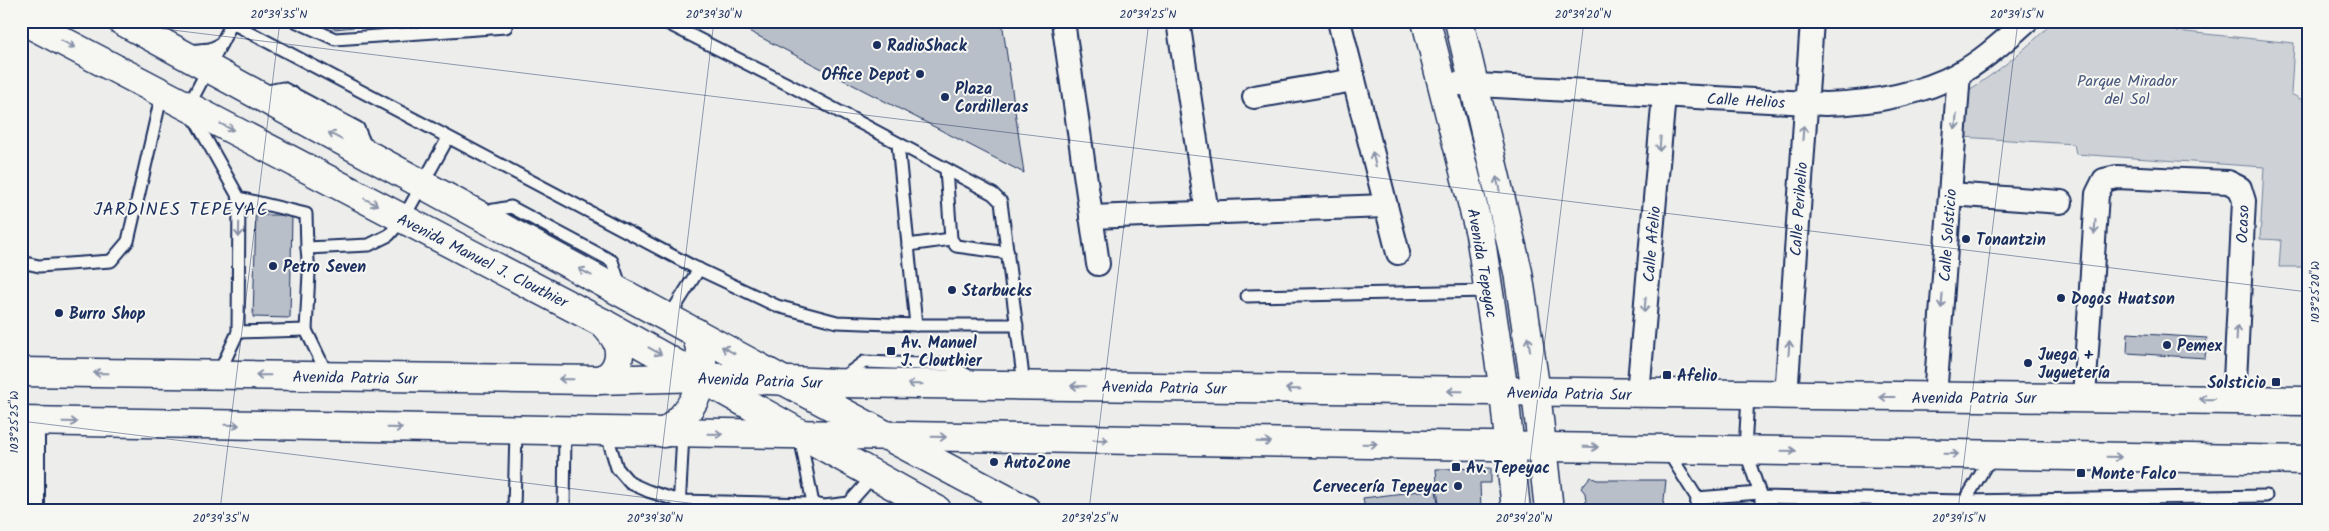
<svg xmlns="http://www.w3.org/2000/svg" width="2329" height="531" font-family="Kalam,sans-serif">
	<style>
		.green { fill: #ced2d7; stroke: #74809a }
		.building { fill: #b9bfc8; stroke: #1b2f5e }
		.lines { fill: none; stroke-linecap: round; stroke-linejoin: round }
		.lane-casing { stroke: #1b2f5e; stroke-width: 15 }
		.street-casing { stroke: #1b2f5e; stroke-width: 26 }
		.secondary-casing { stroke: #1b2f5e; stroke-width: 31 }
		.primary-casing { stroke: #1b2f5e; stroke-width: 31 }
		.lane { stroke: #f6f6f2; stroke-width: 11 }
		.street { stroke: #f6f6f2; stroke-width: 22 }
		.secondary { stroke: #f6f6f2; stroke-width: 28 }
		.primary { stroke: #f6f6f2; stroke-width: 28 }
		.oneway { stroke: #8892a8 }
		.ticks { fill: none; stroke: #1b2f5e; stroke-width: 1; stroke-opacity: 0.45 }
		.poi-dot { fill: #1b2f5e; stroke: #f6f6f2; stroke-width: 2 }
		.labels { text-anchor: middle; stroke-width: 4; stroke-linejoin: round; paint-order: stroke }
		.poi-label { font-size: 16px; font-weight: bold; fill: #1b2f5e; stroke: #f6f6f2; text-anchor: start }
		.park-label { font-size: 16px; fill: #48587c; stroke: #f6f6f2 }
		.street-label { font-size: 16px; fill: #1b2f5e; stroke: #f6f6f2 }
		.neighbourhood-label { font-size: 18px; letter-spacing: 1px; fill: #1b2f5e; stroke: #f6f6f2 }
		.neatline { fill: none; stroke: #1b2f5e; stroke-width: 2 }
		.ticks-label { font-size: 12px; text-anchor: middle; fill: #1b2f5e }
	</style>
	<rect width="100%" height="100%" fill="#edeeec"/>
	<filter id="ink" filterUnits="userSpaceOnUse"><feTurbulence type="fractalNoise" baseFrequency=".02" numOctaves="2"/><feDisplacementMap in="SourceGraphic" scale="10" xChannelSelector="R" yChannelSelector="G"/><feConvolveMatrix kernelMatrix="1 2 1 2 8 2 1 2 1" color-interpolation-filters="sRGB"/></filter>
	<g filter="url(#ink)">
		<path class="green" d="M2054 21H2176V31L2294 43 2291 94 2308 103V267H2279L2281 240 2260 239 2264 167 2076 154 2074 144 1961 137 1964 93C1997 73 2026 49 2054 21Z"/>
		<g class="building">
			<path d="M320 21H409L335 29Z"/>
			<path d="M729 21H1002L1024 173Z"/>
			<path d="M256 215H292L290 318 253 317Z"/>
			<path d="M2128 333 2207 338 2205 358 2127 353Z"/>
			<path d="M1491 468V483H1480L1481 510H1439L1436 469Z"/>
			<path d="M1590 477 1597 480H1666L1663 510H1587L1585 493 1581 488Z"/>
			<path d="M1436 489 1439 510H1365L1363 498Z"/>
			<path d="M2248 507H2271L2274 510H2247Z"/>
		</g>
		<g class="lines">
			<g class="lane-casing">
				<g id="lane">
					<path d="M295 21 335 39 506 27"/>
					<path d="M663 21 795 88 993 194 1001 202 1024 385"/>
					<path d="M232 23 692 266 777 306 837 322 916 325H1017"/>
					<path d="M188 51 210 49 221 44"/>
					<path d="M262 92 283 88 358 128 367 149"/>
					<path d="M898 144 916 325"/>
					<path d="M946 169 951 239 956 246 1008 253"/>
					<path d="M239 198 306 214 307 248"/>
					<path d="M483 212 511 207 612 261 621 288"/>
					<path d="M908 245 951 239"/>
					<path d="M21 262 39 266 111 261 128 241 162 93"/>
					<path d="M1247 296 1489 291"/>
					<path d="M669 317 699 269"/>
					<path d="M238 332 306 330"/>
					<path d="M219 373 238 332 239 198 188 107 233 21"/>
					<path d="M328 376 306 330 309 273 307 248 369 245 389 235 403 219 448 138"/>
					<path d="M842 378 864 362 950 365 972 378"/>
					<path d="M1748 396 1745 450 1761 497 1965 501 1992 455"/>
					<path d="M606 432 617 468 630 483 648 491 679 501 813 504V510"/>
					<path d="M800 436 813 504 824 506 849 503 874 475"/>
					<path d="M1667 450 1697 498 1696 510"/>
					<path d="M1697 498 1759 493"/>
					<path d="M514 510 516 430"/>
					<path d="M564 510 565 431"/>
					<path d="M679 510 683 433"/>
					<path d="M1761 510V497"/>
					<path d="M1962 510 1965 501 2266 496"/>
				</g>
			</g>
			<g class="street-casing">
				<g id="street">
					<path d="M1063 21 1098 264"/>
					<path d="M1178 21 1207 213"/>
					<path d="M1339 21 1398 253"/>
					<path d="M1442 83 1825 104C1871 103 1919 95 1960 73 1984 60 2006 39 2027 21"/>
					<path d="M1254 97 1354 80"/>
					<path d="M1950 194 2061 202"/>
					<path d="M1091 217 1386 206"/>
					<path d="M1638 394 1664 95"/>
					<path d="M1786 396 1812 21"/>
					<path d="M1935 397 1959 73"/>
					<path d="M2084 397 2097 194 2104 180 2117 177 2228 182 2240 188 2244 201 2234 400"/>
					<path d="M33 510V421"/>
				</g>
			</g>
			<g class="secondary-casing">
				<g id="secondary">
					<path d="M24 21 603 323 937 510"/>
					<path d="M122 21 786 382 1026 510"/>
					<path d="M1426 21 1480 234 1504 392 1516 510"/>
					<path d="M1459 21 1518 272 1536 392 1549 510"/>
				</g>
			</g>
			<g class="primary-casing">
				<g id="primary">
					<path d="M21 372 598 380 702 377 835 383 2308 401"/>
					<path d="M598 380C615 377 623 358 617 342 614 335 608 329 603 323"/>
					<path d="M21 421 2308 460"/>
					<path d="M664 433C700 407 711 373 695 332"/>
				</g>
			</g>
			<use href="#lane" class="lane"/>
			<use href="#street" class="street"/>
			<use href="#secondary" class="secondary"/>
			<use href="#primary" class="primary"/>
		</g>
		<defs><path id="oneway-shaft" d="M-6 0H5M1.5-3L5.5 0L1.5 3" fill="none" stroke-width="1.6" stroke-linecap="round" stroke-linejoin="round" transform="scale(1.25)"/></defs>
		<g class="oneway">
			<use href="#oneway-shaft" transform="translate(68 44) rotate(28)"/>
			<use href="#oneway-shaft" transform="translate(1956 122) rotate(94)"/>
			<use href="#oneway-shaft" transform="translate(227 127) rotate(27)"/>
			<use href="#oneway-shaft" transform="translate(1803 133) rotate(-86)"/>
			<use href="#oneway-shaft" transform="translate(335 136) rotate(-152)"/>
			<use href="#oneway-shaft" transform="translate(1660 144) rotate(95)"/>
			<use href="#oneway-shaft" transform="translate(1374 159) rotate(-104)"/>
			<use href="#oneway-shaft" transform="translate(1498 184) rotate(-103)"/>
			<use href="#oneway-shaft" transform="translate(371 202) rotate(27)"/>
			<use href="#oneway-shaft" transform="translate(2095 227) rotate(94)"/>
			<use href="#oneway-shaft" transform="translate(239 230) rotate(91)"/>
			<use href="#oneway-shaft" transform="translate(585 272) rotate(-152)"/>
			<use href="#oneway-shaft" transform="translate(1942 301) rotate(94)"/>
			<use href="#oneway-shaft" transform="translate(1645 305) rotate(95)"/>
			<use href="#oneway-shaft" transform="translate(2237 333) rotate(-87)"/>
			<use href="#oneway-shaft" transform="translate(1529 344) rotate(-99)"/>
			<use href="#oneway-shaft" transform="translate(1789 348) rotate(-86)"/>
			<use href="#oneway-shaft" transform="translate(728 350) rotate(-151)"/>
			<use href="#oneway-shaft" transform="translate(655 351) rotate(29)"/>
			<use href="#oneway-shaft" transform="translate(101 373) rotate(-179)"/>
			<use href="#oneway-shaft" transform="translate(263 375) rotate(-179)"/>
			<use href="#oneway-shaft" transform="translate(566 379) rotate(-179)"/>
			<use href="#oneway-shaft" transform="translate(915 384) rotate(-179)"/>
			<use href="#oneway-shaft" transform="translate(1078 386) rotate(-179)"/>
			<use href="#oneway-shaft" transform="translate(1293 389) rotate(-179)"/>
			<use href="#oneway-shaft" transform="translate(1455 391) rotate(-179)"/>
			<use href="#oneway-shaft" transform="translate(1887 397) rotate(-180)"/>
			<use href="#oneway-shaft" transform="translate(2207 399) rotate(-179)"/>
			<use href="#oneway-shaft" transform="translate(70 422) rotate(1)"/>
			<use href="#oneway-shaft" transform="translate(232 425) rotate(1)"/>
			<use href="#oneway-shaft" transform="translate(395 428) rotate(1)"/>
			<use href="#oneway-shaft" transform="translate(715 434) rotate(1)"/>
			<use href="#oneway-shaft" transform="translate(939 437) rotate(1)"/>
			<use href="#oneway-shaft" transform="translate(1101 440) rotate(1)"/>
			<use href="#oneway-shaft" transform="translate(1264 442) rotate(1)"/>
			<use href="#oneway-shaft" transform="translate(1370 444) rotate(1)"/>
			<use href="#oneway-shaft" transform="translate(1591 447) rotate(1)"/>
			<use href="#oneway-shaft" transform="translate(1789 451) rotate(1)"/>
			<use href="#oneway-shaft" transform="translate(1951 454) rotate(1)"/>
			<use href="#oneway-shaft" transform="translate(2114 457) rotate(1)"/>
		</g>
	</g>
	<path class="ticks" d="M99 21 2308 292M21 421 746 510M220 510 280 21M655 510 714 21M1089 510 1149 21M1524 510 1584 21M1958 510 2018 21"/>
	<g class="poi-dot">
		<circle cx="877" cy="45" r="5"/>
		<circle cx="920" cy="74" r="5"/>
		<circle cx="945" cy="97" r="5"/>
		<circle cx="1966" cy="239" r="5"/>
		<circle cx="273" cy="266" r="5"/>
		<circle cx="952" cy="290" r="5"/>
		<circle cx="2061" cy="298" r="5"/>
		<circle cx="59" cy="313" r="5"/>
		<circle cx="2167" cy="345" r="5"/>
		<rect x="886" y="346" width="10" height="10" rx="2.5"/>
		<circle cx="2028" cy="363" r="5"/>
		<rect x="1662" y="370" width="10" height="10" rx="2.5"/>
		<rect x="2271" y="377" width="10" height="10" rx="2.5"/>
		<circle cx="994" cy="462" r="5"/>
		<rect x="1451" y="462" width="10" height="10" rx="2.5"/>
		<rect x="2076" y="468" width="10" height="10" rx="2.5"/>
		<circle cx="1458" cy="486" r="5"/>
	</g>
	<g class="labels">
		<g class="poi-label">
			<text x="887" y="51">RadioShack</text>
			<text x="910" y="80" text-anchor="end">Office Depot</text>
			<text x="955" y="94">Plaza<tspan x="955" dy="18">Cordilleras</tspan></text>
			<text x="1976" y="245">Tonantzin</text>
			<text x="283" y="272">Petro Seven</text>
			<text x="962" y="296">Starbucks</text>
			<text x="2071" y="304">Dogos Huatson</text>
			<text x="69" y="319">Burro Shop</text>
			<text x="901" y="348">Av. Manuel<tspan x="901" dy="18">J. Clouthier</tspan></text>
			<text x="2177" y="351">Pemex</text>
			<text x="2038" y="360">Juega +<tspan x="2038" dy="18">Juguetería</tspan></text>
			<text x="1677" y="381">Afelio</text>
			<text x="2266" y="388" text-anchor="end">Solsticio</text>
			<text x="1004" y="468">AutoZone</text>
			<text x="1466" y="473">Av. Tepeyac</text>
			<text x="2091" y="479">Monte Falco</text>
			<text x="1448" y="492" text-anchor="end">Cervecería Tepeyac</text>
		</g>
		<g class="park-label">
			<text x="2127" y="86">Parque Mirador<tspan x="2127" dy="18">del Sol</tspan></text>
		</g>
		<g class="street-label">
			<text transform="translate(1746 100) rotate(3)" y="6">Calle Helios</text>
			<text transform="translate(1798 209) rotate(-86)" y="6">Calle Perihelio</text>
			<text transform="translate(2242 224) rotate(-88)" y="6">Ocaso</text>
			<text transform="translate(1947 235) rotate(-86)" y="6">Calle Solsticio</text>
			<text transform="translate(1651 244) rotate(-85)" y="6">Calle Afelio</text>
			<text transform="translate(483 260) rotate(27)" y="6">Avenida Manuel J. Clouthier</text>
			<text transform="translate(1483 263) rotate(80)" y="6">Avenida Tepeyac</text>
			<text transform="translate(355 377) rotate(1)" y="6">Avenida Patria Sur</text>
			<text transform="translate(760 380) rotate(2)" y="6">Avenida Patria Sur</text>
			<text transform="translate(1164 387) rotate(1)" y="6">Avenida Patria Sur</text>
			<text transform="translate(1569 393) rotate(1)" y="6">Avenida Patria Sur</text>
			<text x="1974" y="403">Avenida Patria Sur</text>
		</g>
		<g class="neighbourhood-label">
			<text x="181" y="215">JARDINES TEPEYAC</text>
		</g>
	</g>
	<rect width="2329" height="531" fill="none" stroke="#f6f6f2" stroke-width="55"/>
	<rect x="28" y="28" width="2274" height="476" class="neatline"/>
	<g class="ticks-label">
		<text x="279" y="18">20°39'35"N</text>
		<text x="714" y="18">20°39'30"N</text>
		<text x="1148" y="18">20°39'25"N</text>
		<text x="1583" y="18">20°39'20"N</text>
		<text x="2017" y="18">20°39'15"N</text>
		<text transform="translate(2315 292) rotate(-90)" y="4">103°25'20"W</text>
		<text transform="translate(14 422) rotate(-90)" y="4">103°25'25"W</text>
		<text x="221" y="522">20°39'35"N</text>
		<text x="655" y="522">20°39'30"N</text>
		<text x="1090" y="522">20°39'25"N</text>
		<text x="1524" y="522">20°39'20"N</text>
		<text x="1959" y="522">20°39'15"N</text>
	</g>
</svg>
